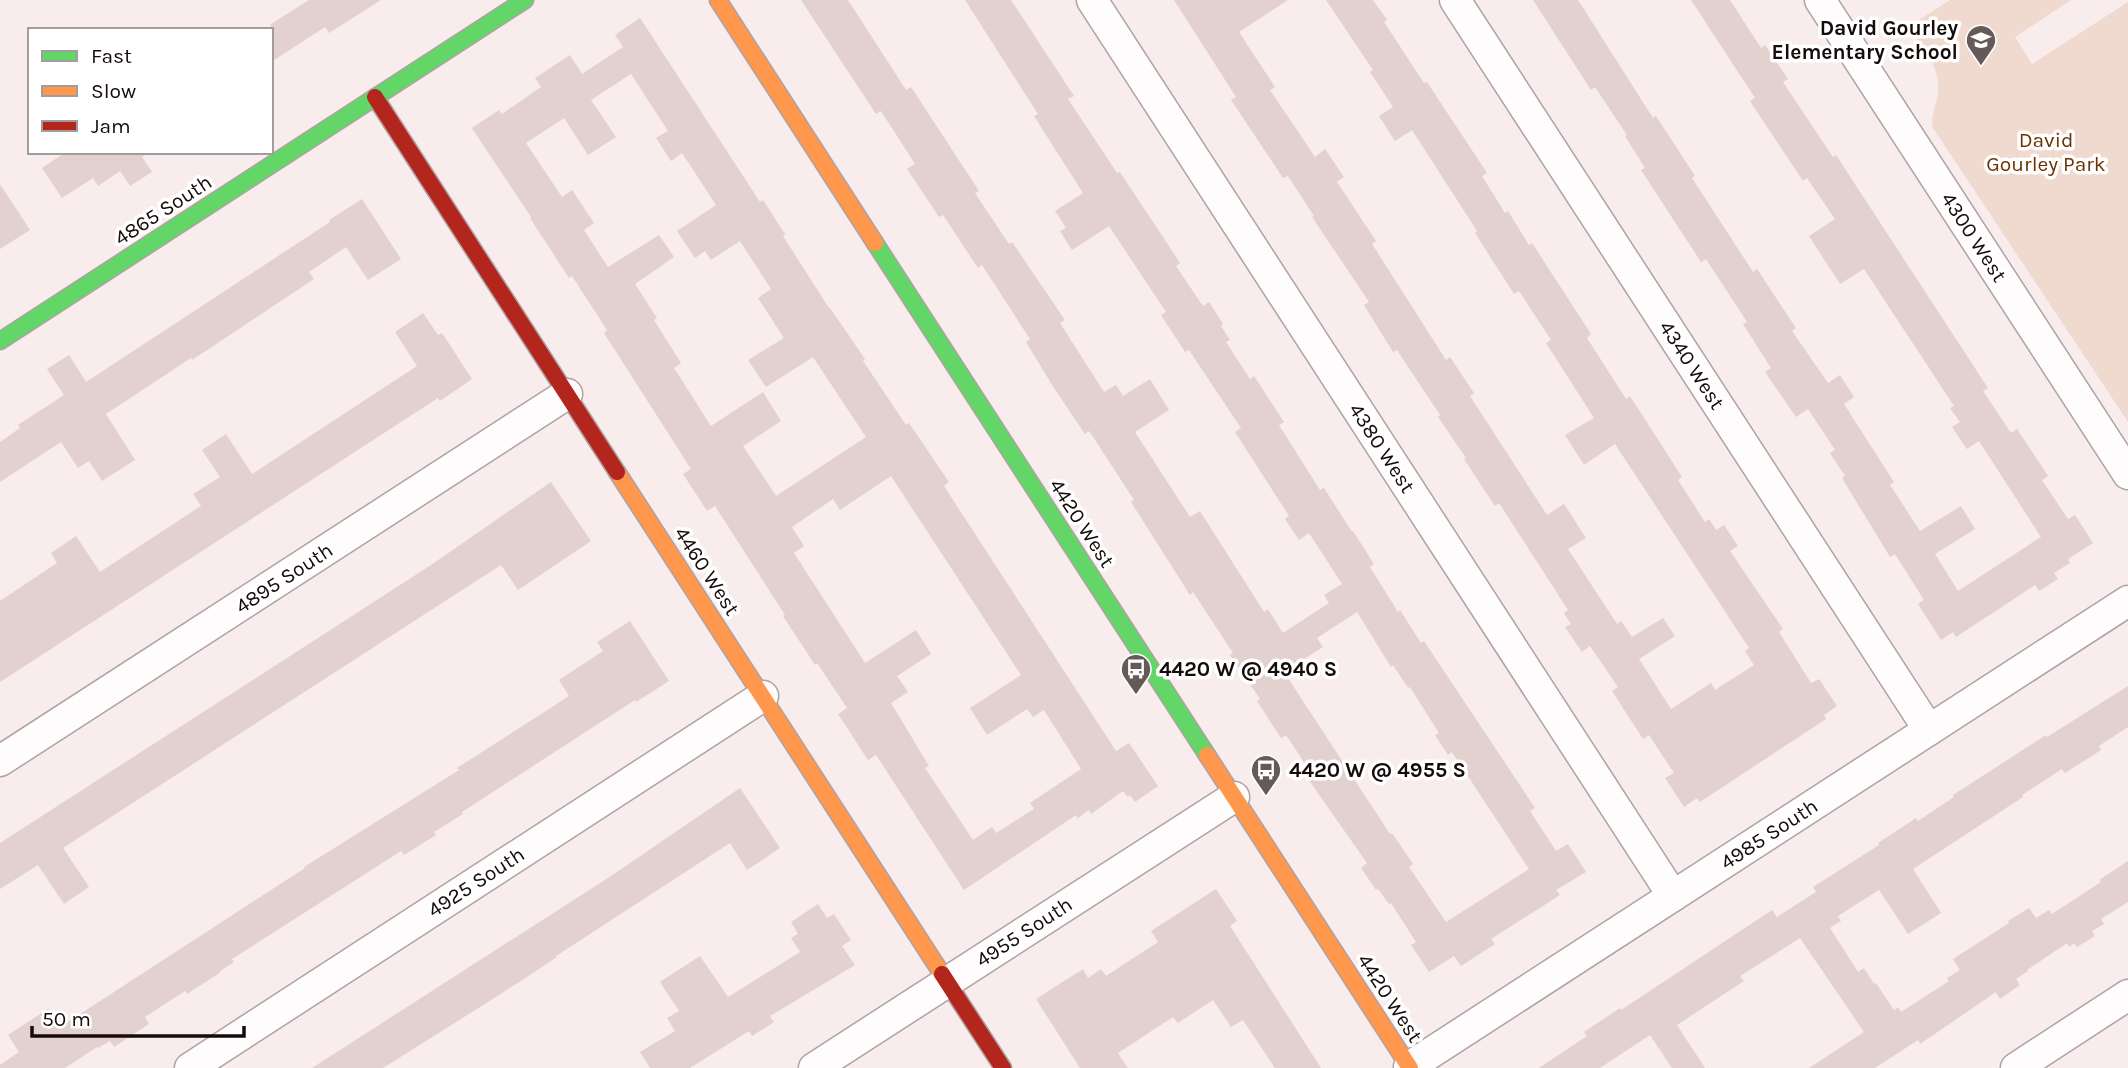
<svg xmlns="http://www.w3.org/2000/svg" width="2128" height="1068" font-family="Karla,sans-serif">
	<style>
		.green { fill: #f0d9ce }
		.building { fill: #e2d1ce; fill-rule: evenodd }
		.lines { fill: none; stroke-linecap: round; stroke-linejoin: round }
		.street-casing { stroke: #aea2a3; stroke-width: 33 }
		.fast-casing { stroke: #aea2a3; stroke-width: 19 }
		.slow-casing { stroke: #aea2a3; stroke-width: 19 }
		.jam-casing { stroke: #aea2a3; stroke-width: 19 }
		.street { stroke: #fefcfc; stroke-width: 30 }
		.fast { stroke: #63d668; stroke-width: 16 }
		.slow { stroke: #ff974d; stroke-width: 16 }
		.jam { stroke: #b3261e; stroke-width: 16 }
		.labels { text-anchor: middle; stroke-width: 7; stroke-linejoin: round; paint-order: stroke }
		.poi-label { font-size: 21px; font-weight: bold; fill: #150b0b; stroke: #fff; text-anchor: start }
		.park-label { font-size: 21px; fill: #6d3200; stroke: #fff }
		.street-label { font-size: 21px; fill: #150b0b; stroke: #fff }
	</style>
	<rect width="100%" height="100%" fill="#f9ecec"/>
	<path class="green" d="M1950 0H2071L2015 37 2032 64 2128 2V422L1933 128C1930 117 1936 105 1938 94 1942 68 1922 47 1908 27Z"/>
	<g class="building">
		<path d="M309 0H381L329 33 325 27 271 62V24Z"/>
		<path d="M801 0H848L906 90 911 87 979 191 975 193 1009 244 1012 242 1065 320 1060 323 1104 392 1116 385 1123 396 1150 379 1169 410 1135 432 1190 517 1200 511 1264 612 1268 609 1283 633 1329 603 1324 595 1342 584 1309 533 1299 540 1285 519 1289 516 1235 432 1241 428 1189 350 1185 352 1161 315 1166 312 1109 226 1072 250 1060 231 1066 228 1055 211 1083 193 1034 116 1038 114 965 0H1011L1074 96 1068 99 1117 173 1120 172 1180 263 1176 266 1203 306 1209 302 1223 324 1221 326 1230 340 1226 342 1250 379 1254 376 1284 422 1279 425 1320 490 1324 488 1352 532 1353 531 1374 564 1370 567 1398 612 1400 610 1421 643 1424 641 1535 808 1530 811 1556 851 1568 844 1586 872 1556 890 1560 895 1491 939 1495 944 1461 966 1454 956 1429 972 1411 945 1416 942 1391 903 1389 904 1378 889 1376 890 1361 868 1367 863 1308 779 1313 776 1286 735 1281 738 1257 701 1260 699 1230 655 1233 653 1193 592 1190 595 1131 502 1134 500 1097 443 1089 431 1085 434 1054 388 1026 342 1030 339 982 265 978 268 943 215 939 217 907 169 915 164 881 111 876 114ZM1357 612 1391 667 1393 665 1408 688 1410 687 1439 733 1435 735 1448 755 1452 752 1529 869 1446 922 1409 867 1413 864 1392 833 1390 834 1284 672 1323 647 1317 638Z"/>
		<path d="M1174 0H1288L1239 32 1275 87 1270 90 1315 157 1325 149 1344 177 1337 182 1376 241 1372 244 1381 258 1446 360 1450 357 1474 393 1470 396 1547 515 1564 504 1586 538 1568 549 1617 624 1621 621 1632 637 1663 618 1675 636 1639 659 1671 709 1711 683 1715 690 1754 665 1745 651 1749 648 1615 444 1584 465 1565 435 1594 418 1546 343 1551 340 1519 291 1514 294 1475 233 1477 231 1412 130 1395 141 1379 116 1393 107 1370 72 1373 70 1326 0H1373L1387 20 1384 22 1424 83 1427 82 1487 173 1482 176 1505 213 1508 211 1529 245 1532 243 1591 334 1587 338 1626 399 1630 396 1682 477 1678 480 1705 522 1709 519 1716 530 1724 525 1738 546 1730 551 1783 629 1779 632 1811 683 1819 679 1837 706 1824 715 1826 719 1700 802 1697 798 1684 807 1665 778 1674 773 1649 735 1643 739 1612 691 1618 687 1590 646 1582 652 1565 627 1571 624 1564 613 1568 610 1499 503 1495 506 1464 459 1466 458 1438 417 1440 415 1397 350 1393 352 1364 305 1369 302 1312 217 1314 216 1288 176 1283 178 1231 100 1236 97Z"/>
		<path d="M1533 0H1578L1653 118 1656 116 1695 176 1692 178 1753 272 1757 269 1796 328 1792 331 1828 383 1840 375 1854 397 1844 404 1894 482 1890 485 1920 531 1961 506 1975 529 1935 554 1958 591 2041 537 1979 441 1967 449 1952 427 1960 422 1950 408 1954 406 1864 269 1840 284 1809 236 1835 219 1807 178 1803 181 1750 101 1755 98 1691 0H1730L1761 48 1765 45 1788 79 1783 82 1833 157 1836 155 1954 336 1988 388 1983 391 2011 433 2017 429 2048 476 2042 480 2068 519 2075 515 2093 543 2068 559 2070 563 2054 573 2058 579 2039 591 2035 585 1956 637 1953 632 1941 640 1918 604 1924 600 1895 554 1890 557 1842 478 1845 476 1830 453 1835 450 1808 409 1796 417 1765 372 1771 368 1743 324 1747 322 1706 259 1701 262 1641 170 1645 168 1625 136 1627 135 1595 87 1591 90Z"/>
		<path d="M640 18 760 202 763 200 785 234 783 236 829 308H830L865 359 863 361 906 425 909 423 949 482 944 486 1116 751 1129 743 1158 786 1135 802 1130 795 1128 797 1123 791 1091 814 1089 810 1078 818 1076 815 964 890 876 755 868 760 838 714 847 708 817 663 815 665 783 616 785 615 715 506 707 511 683 474 691 469 604 333 607 330 572 276 569 278 530 218 531 217 472 128 499 110 502 114 541 87 535 78 570 55 582 74 623 47 615 35ZM631 74 668 131 656 138 671 161 682 153 716 205 677 231 695 258 705 251 711 260 740 241 771 289 758 298 784 338 748 360 766 387 813 357 866 437 776 496 743 446 781 421 763 392 711 426 674 368 681 363 654 320 657 318 635 284 674 257 659 235 608 267 584 230 594 223 572 190 562 197 526 143 564 118 588 155 616 137 591 100ZM891 476 1021 675 970 708 987 735 1027 709 1033 717 1044 710 1081 769 1030 803 1034 809 996 833 992 827 973 840 925 768 929 766 891 703 908 692 897 676 931 654 916 630 865 663 794 553 804 546 792 527 833 499 840 510Z"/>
		<path d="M66 152H150L142 157 152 172 130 186 120 171 98 186 93 178 62 198 42 168Z"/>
		<path d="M0 184 30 230 0 249Z"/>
		<path d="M362 199 401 259 368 280 346 247 309 272 314 279 192 360 191 358 106 414 135 460 102 481 89 461 78 468 61 442 0 482V442L20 428 18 425 64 395 47 369 69 355 86 382 330 222 329 220Z"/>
		<path d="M423 313 438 335 442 333 472 379 440 401 438 398 0 682V601L57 563 51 553 76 536 100 572 201 506 193 494 220 477 202 450 226 434 252 474 417 366 395 332Z"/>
		<path d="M551 482 591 541 518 590 501 565 63 848 89 887 64 904 38 865 0 889V843L431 565Z"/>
		<path d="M630 621 669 681 636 702 635 700 462 812 463 814 434 832 436 835 404 855 401 851 232 959 234 962 220 971 221 972 187 994 185 991 145 1017 149 1024 114 1047 110 1041 98 1048 97 1047 65 1068H0V1065L19 1052 8 1035 48 1009 60 1027 305 868 304 867 459 770 457 768 569 696 559 680 603 651 597 642Z"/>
		<path d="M2128 686V727L2099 746 2101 750 2065 773 2062 769 2022 795 2023 797 1913 869 1941 913 1908 934 1879 890 1838 916 1841 921 1830 928 1858 972 1864 968 1874 984 1876 983 1894 1010 1898 1007 1901 1012 1949 981 1947 978 1960 970 1953 959 2009 923 2008 921 2029 908 2036 918 2049 910 2052 914 2101 882 2099 880 2128 861V902L2101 919 2104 924 2092 931 2095 936 2077 947 2074 943 2069 947 2067 943 2027 970 2028 971 2016 979 2020 985 2000 999 1996 992 1920 1044 1918 1040 1875 1068H1809L1864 1032 1800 938 1740 976 1744 981 1677 1025 1705 1068H1672L1650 1035 1600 1068H1539L1587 1036 1584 1032 1620 1008 1621 1010 1772 910 1777 917 1816 892 1813 887 1879 845 1878 843 1916 818 1918 821 1954 797 1953 795 2046 735 2047 737Z"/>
		<path d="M740 788 780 848 747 870 730 843 556 956 557 957 496 997 383 1068H312L611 876Z"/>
		<path d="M1216 889 1237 921 1230 926 1321 1068H1275L1243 1020 1231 1027 1213 1000 1178 1023 1173 1017 1118 1053 1128 1068H1080L1036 999 1083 969 1088 978 1101 969 1106 976 1158 942 1151 931Z"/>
		<path d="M818 904 827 918 834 914 851 940 842 946 855 965 770 1016 774 1022 752 1036 749 1031 690 1068H650L640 1052 675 1031 667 1018 679 1011 660 982 700 956 728 997 800 952 791 938 798 934 791 922Z"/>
	</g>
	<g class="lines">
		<g class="street-casing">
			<g id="street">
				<path d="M1092 0 1673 896"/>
				<path d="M1455 0 1929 730"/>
				<path d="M1820 0 2128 474"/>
				<path d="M0 761 567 394"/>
				<path d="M1409 1067 2128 601"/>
				<path d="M190 1068 763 696"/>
				<path d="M814 1068 1234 797"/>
				<path d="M2016 1068 2128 995"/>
			</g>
		</g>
		<g class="fast-casing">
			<g id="fast">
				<path d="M875 243 1207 755"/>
				<path d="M0 341 525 0"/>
			</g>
		</g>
		<g class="slow-casing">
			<g id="slow">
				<path d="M718 0 875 243"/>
				<path d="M617 472 942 974"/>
				<path d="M1207 755 1410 1068"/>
			</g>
		</g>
		<g class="jam-casing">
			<g id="jam">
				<path d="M375 97 617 472"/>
				<path d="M942 974 1003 1068"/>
			</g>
		</g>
		<use href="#street" class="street"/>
		<use href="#fast" class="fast"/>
		<use href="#slow" class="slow"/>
		<use href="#jam" class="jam"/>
	</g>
	<defs>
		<g id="school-pin" transform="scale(1.575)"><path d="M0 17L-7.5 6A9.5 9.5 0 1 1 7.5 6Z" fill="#655a5a" stroke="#fff"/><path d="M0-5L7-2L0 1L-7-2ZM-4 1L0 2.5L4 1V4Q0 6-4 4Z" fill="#fff"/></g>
		<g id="bus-pin" transform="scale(1.575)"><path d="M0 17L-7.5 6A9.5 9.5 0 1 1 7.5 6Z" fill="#655a5a" stroke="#fff"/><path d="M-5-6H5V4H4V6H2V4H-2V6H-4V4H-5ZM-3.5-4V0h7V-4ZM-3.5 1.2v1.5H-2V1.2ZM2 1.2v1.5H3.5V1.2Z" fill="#fff"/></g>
	</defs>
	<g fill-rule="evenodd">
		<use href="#school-pin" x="1981" y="40"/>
		<use href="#bus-pin" x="1136" y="669"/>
		<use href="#bus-pin" x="1266" y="770"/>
	</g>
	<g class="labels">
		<g class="poi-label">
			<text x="1958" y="35" text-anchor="end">David Gourley<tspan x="1958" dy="24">Elementary School</tspan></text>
			<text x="1159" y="676">4420 W @ 4940 S</text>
			<text x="1289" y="777">4420 W @ 4955 S</text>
		</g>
		<g class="park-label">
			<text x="2046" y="147">David<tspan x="2046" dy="24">Gourley Park</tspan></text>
		</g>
		<g class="street-label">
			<text transform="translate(163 210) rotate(-33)" y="7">4865 South</text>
			<text transform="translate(1974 237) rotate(57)" y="7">4300 West</text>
			<text transform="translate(1692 365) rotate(57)" y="7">4340 West</text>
			<text transform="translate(1382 448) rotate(57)" y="7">4380 West</text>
			<text transform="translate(1082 523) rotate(57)" y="7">4420 West</text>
			<text transform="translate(707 571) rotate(57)" y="7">4460 West</text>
			<text transform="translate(284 578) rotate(-33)" y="7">4895 South</text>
			<text transform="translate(1769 834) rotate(-33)" y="7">4985 South</text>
			<text transform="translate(476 882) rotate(-33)" y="7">4925 South</text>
			<text transform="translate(1024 932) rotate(-33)" y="7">4955 South</text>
			<text transform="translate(1390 998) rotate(57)" y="7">4420 West</text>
		</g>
	</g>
	<rect x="28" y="28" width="245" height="126" fill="#ffffff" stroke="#a19d9d" stroke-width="2"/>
	<rect x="42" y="51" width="35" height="10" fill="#63d668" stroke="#a19d9d" stroke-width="2"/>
	<text x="91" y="63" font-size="21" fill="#150b0b">Fast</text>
	<rect x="42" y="86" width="35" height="10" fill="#ff974d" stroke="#a19d9d" stroke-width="2"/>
	<text x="91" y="98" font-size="21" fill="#150b0b">Slow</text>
	<rect x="42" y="121" width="35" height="10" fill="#b3261e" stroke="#a19d9d" stroke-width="2"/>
	<text x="91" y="133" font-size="21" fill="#150b0b">Jam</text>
	<path d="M32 1026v10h212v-10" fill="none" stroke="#150b0b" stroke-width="3.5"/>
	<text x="42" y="1026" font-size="21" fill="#150b0b" stroke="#ffffff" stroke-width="5" paint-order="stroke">50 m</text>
</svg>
